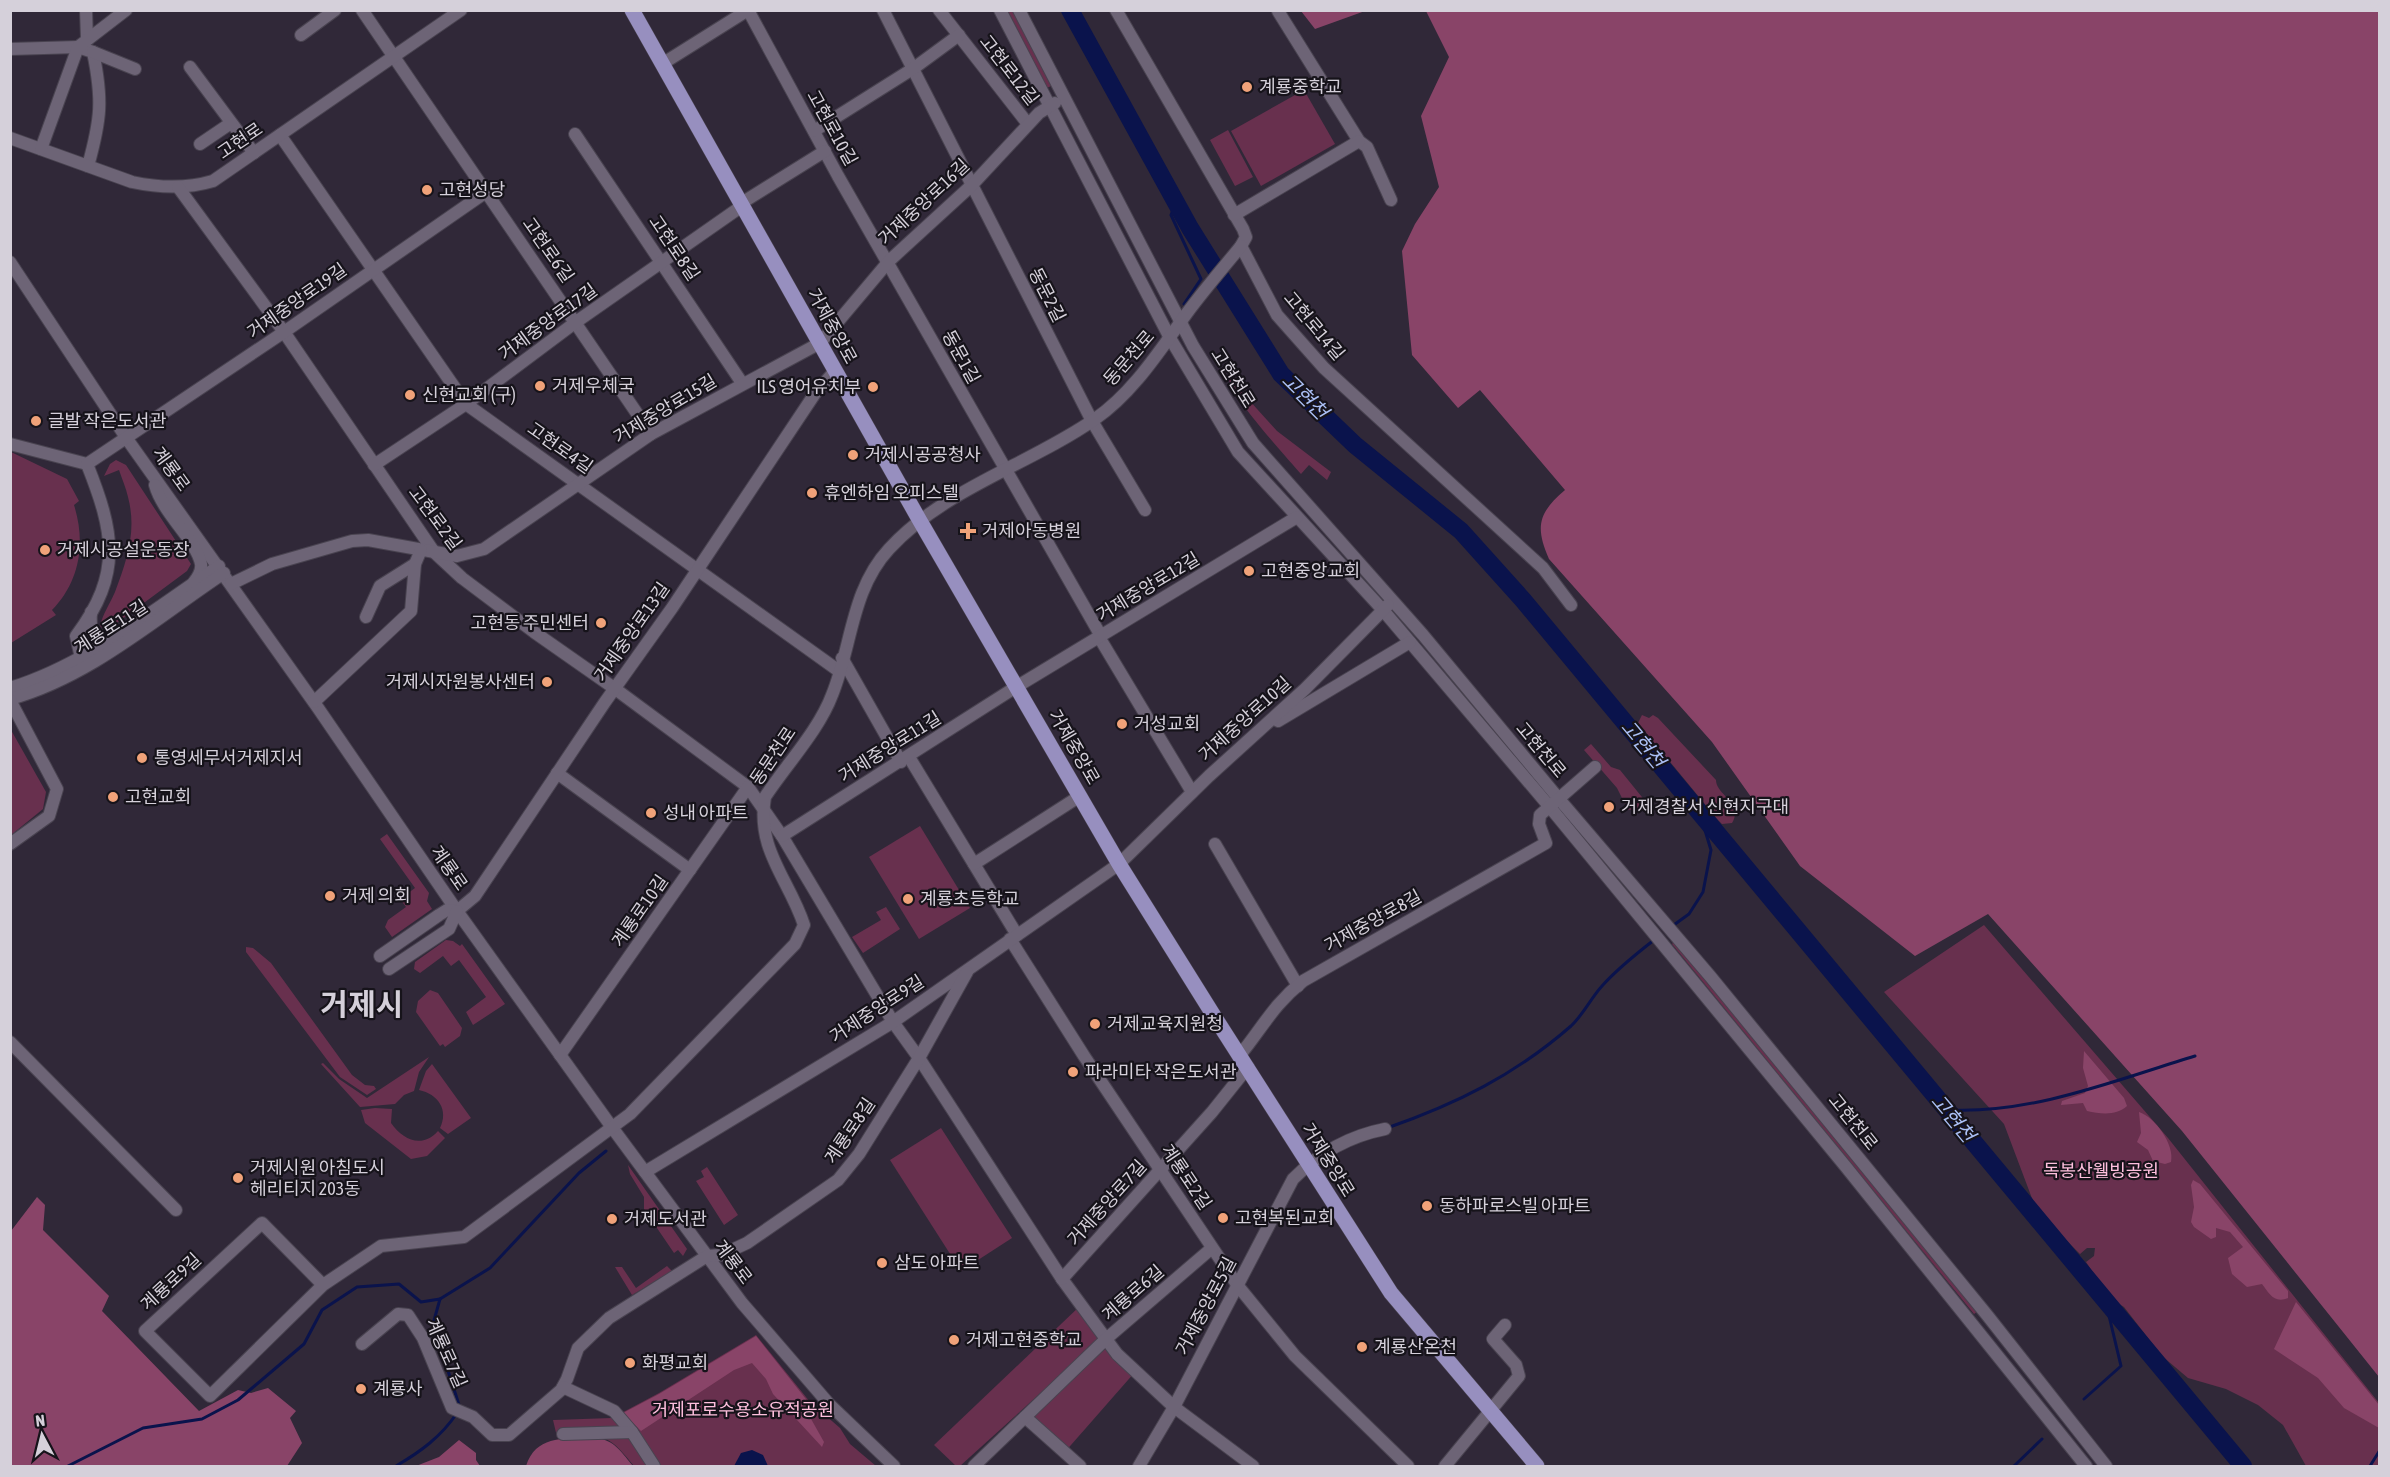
<svg xmlns="http://www.w3.org/2000/svg" width="2390" height="1477" font-family="'Asap Condensed','Noto Sans KR',sans-serif">
	<style>
		.green { fill: #68304e }
		.forest { fill: #894468 }
		.water { fill: #0a134c }
		.lines { fill: none; stroke-linecap: round; stroke-linejoin: round }
		.stream { stroke: #0a134c; stroke-width: 3 }
		.river { stroke: #0a134c; stroke-width: 18 }
		.minor-casing { stroke: #494350; stroke-width: 14 }
		.major-casing { stroke: #494350; stroke-width: 16 }
		.minor { stroke: #6d6476; stroke-width: 12 }
		.major { stroke: #978fbf; stroke-width: 15 }
		.poi-dot { fill: #f0a279; stroke: #16131a; stroke-width: 2 }
		.labels { text-anchor: middle; stroke-width: 4.5; stroke-linejoin: round; paint-order: stroke }
		.street-label { font-size: 18px; fill: #d5d0da; stroke: #16131a }
		.poi-label { font-size: 18px; fill: #d5d0da; stroke: #16131a; text-anchor: start }
		.park-label { font-size: 18px; fill: #febfdd; stroke: #16131a }
		.water-label { font-size: 20px; font-style: italic; fill: #abc0f6; stroke: #16131a }
		.town-label { font-size: 30px; font-weight: bold; fill: #d5d0da; stroke: #16131a }
	</style>
	<rect width="100%" height="100%" fill="#302838"/>
	<g class="green">
		<path d="M1008 11H1013L1051 86 1047 88Z"/>
		<path d="M1304 90 1335 144 1261 186 1231 131Z"/>
		<path d="M1228 130 1253 177 1235 186 1210 140Z"/>
		<path d="M1229 378 1277 431 1331 472 1327 480 1309 465 1301 474C1288 459 1227 392 1229 378Z"/>
		<path d="M11 452 67 479 79 501 74 505C86 543 80 581 52 610L56 615 11 643Z"/>
		<path d="M116 460 126 465 191 564 187 571 106 631 100 626C103 613 110 604 115 592 127 560 137 531 128 497 126 488 122 479 119 470L104 476 110 464Z"/>
		<path d="M1642 715 1649 718 1653 715 1658 718 1716 780C1716 795 1744 803 1732 823L1722 824 1718 820 1638 723Z"/>
		<path d="M11 730 46 792 43 809 11 835Z"/>
		<path d="M1591 744 1611 767 1620 770 1650 807 1628 810 1617 788 1584 750Z"/>
		<path d="M920 826 970 908 919 939 869 857Z"/>
		<path d="M387 834 429 893 427 901 432 909 392 937 385 927 388 920 406 907 400 899 415 888 380 839Z"/>
		<path d="M886 907 900 929 863 953 852 937 881 920 876 912Z"/>
		<path d="M1984 925 2168 1138 2379 1403V1466H2306L2283 1425 2258 1405 2226 1389 2188 1378 2162 1356 2124 1307 2111 1299 2086 1262 2094 1256 2095 1248H2087L2080 1254 2052 1226 2033 1201 2004 1124 1884 992Z"/>
		<path d="M446 940 453 941 460 946 462 944 505 1004 473 1025 466 1012 486 997 459 960 451 966 443 956 420 973 414 969 415 962Z"/>
		<path d="M1675 941 1978 1311 1974 1314 1672 944Z"/>
		<path d="M246 947 253 948 271 963 352 1075 365 1085 374 1086 376 1089 367 1095 340 1077 246 952Z"/>
		<path d="M430 990 438 993 462 1028 460 1036 445 1047 443 1044 440 1046 416 1012 418 1001Z"/>
		<path d="M429 1057 419 1072 414 1091 404 1095 395 1104 360 1107 321 1064 323 1063 339 1079 367 1098Z"/>
		<path d="M432 1064 471 1118 448 1134 440 1128C449 1110 438 1094 419 1090L426 1071Z"/>
		<path d="M375 1108 392 1109 391 1123C403 1140 422 1149 438 1131L445 1138 427 1156 411 1159 365 1123 361 1110Z"/>
		<path d="M941 1128 1012 1238 961 1271 890 1160Z"/>
		<path d="M628 1165 687 1249 683 1256 678 1250 674 1253 644 1209V1197L630 1174Z"/>
		<path d="M707 1167 738 1215 724 1225 696 1181 704 1177 701 1171Z"/>
		<path d="M667 1266 672 1271 632 1295 615 1267H622L636 1288Z"/>
		<path d="M1081 1305 1099 1340 960 1466H956L934 1445Z"/>
		<path d="M756 1335 810 1402 840 1428 850 1444 876 1466H634C605 1430 602 1435 557 1437L553 1420 612 1418 659 1393Z"/>
		<path d="M1106 1339 1135 1372 1064 1453 1025 1417Z"/>
	</g>
	<g class="forest">
		<path d="M1301 11H1365L1315 29Z"/>
		<path d="M1426 11H2379V1377L2182 1131 1988 914 1915 956 1800 866 1712 742 1549 559C1535 527 1538 513 1565 490L1480 390 1458 408 1412 355 1402 251 1415 224 1439 187 1421 116 1449 57Z"/>
		<path d="M2084 1051 2124 1098 2127 1106C2116 1116 2101 1114 2087 1111L2083 1103 2061 1105 2062 1101 2085 1093 2088 1086 2083 1068Z"/>
		<path d="M2139 1112C2155 1117 2175 1145 2171 1162L2165 1164 2153 1161 2148 1150 2137 1142 2141 1133Z"/>
		<path d="M2193 1180 2200 1184 2288 1291V1298C2274 1304 2269 1293 2262 1284L2247 1287 2232 1274 2228 1258 2243 1247 2230 1232 2216 1228V1237L2211 1239 2194 1227 2191 1222 2194 1207 2191 1185Z"/>
		<path d="M37 1197 45 1205 43 1230 109 1296 102 1311 199 1411 238 1390 251 1393 268 1388 296 1411 290 1418 302 1443 287 1466H11V1231Z"/>
		<path d="M2296 1302 2379 1405V1428L2344 1408 2318 1378 2274 1349Z"/>
		<path d="M756 1336 809 1403 806 1410 824 1442 822 1447 773 1394 766 1379 752 1363 734 1370 641 1431 623 1413 659 1394Z"/>
		<path d="M589 1437C614 1439 618 1448 633 1466H526C536 1436 561 1439 589 1437Z"/>
		<path d="M459 1440 476 1453V1460L480 1466H416L439 1457Z"/>
	</g>
	<path class="water" d="M752 1450 763 1455 768 1466H734L741 1453Z"/>
	<g class="lines">
		<g class="stream">
			<path d="M1176 201 1171 215 1201 279 1184 304"/>
			<path d="M1671 927 1689 914 1703 892 1711 850 1700 814"/>
			<path d="M1949 1110C2033 1114 2116 1080 2195 1056"/>
			<path d="M1387 1128C1456 1104 1515 1075 1571 1026 1583 1015 1591 998 1602 986 1617 969 1636 954 1654 940"/>
			<path d="M2084 1399 2121 1366 2105 1299"/>
			<path d="M460 1408 433 1324 440 1299 490 1268 579 1173 606 1151"/>
			<path d="M68 1466 143 1428 202 1419 238 1400 304 1344 322 1310 357 1287 399 1284 421 1302 440 1299"/>
			<path d="M396 1466C420 1452 441 1437 457 1413"/>
			<path d="M2014 1466 2042 1439"/>
			<path d="M2370 1466 2380 1450"/>
		</g>
		<path class="river" d="M1070 10 1190 228 1281 374 1355 445 1461 531 1523 600 2243 1466"/>
		<g class="minor-casing">
			<g id="minor">
				<path d="M86 10 87 39"/>
				<path d="M362 10 651 434"/>
				<path d="M748 10 838 176 1101 636"/>
				<path d="M883 10 1092 421 1145 510"/>
				<path d="M939 10 1028 124"/>
				<path d="M1000 10 1170 338 1238 452 1382 609 1549 806 1846 1167 2086 1466"/>
				<path d="M1019 10 1193 346 1253 443 1423 635 1559 799 1710 976 1987 1315 2106 1466"/>
				<path d="M1116 10 1243 229 1246 237 1241 246 1277 315 1324 368 1543 568 1571 605"/>
				<path d="M1278 11 1359 141 1367 147 1391 200"/>
				<path d="M301 35 335 10"/>
				<path d="M10 49 78 47 93 52C103 100 101 119 88 166"/>
				<path d="M93 52 135 69"/>
				<path d="M662 64 748 10"/>
				<path d="M190 67 254 153"/>
				<path d="M814 131 914 68 959 35"/>
				<path d="M575 134 742 383"/>
				<path d="M280 135 466 404 839 671"/>
				<path d="M10 138 132 182C160 188 186 189 213 181L461 10"/>
				<path d="M200 144 231 123"/>
				<path d="M41 149 78 47 126 10"/>
				<path d="M178 187 284 332 434 552 462 578 534 632 614 688 748 787 782 836 893 1022 919 1058 1062 1279 1117 1354 1174 1407 1253 1466"/>
				<path d="M740 204 825 151"/>
				<path d="M1234 215 1359 141"/>
				<path d="M10 262 127 439 318 708 457 911 611 1126 742 1303 829 1404 894 1466"/>
				<path d="M10 444 87 464 284 332 486 192"/>
				<path d="M374 465 466 404 576 322 742 206"/>
				<path d="M155 485C163 514 197 541 201 564 202 571 198 577 194 582"/>
				<path d="M231 584 272 564 352 541 368 540 457 556 484 549 651 434 820 343 889 261 972 185 1039 113 1055 103"/>
				<path d="M91 612C90 625 91 639 105 643"/>
				<path d="M366 617 380 586 415 564"/>
				<path d="M1099 637 1192 792"/>
				<path d="M81 658 76 636C123 573 114 532 87 464"/>
				<path d="M842 658 901 762"/>
				<path d="M10 688C88 664 152 610 219 566"/>
				<path d="M10 699C90 677 156 618 224 573"/>
				<path d="M10 700 57 789 49 816 10 844"/>
				<path d="M314 702 411 611 415 564 421 550"/>
				<path d="M1278 721 1410 642"/>
				<path d="M909 757 1017 935"/>
				<path d="M557 773 690 870"/>
				<path d="M782 836 1016 687 1297 517"/>
				<path d="M1215 844 1298 986"/>
				<path d="M974 864 1080 796"/>
				<path d="M457 911 475 896 605 702 672 608 816 392 835 371"/>
				<path d="M1010 939 1084 1056 1238 1286 1295 1356 1408 1466"/>
				<path d="M380 956 439 915 447 910 457 911"/>
				<path d="M389 969 449 929 457 911"/>
				<path d="M10 1042 176 1210"/>
				<path d="M560 1055 748 787"/>
				<path d="M1240 1055C1263 1027 1273 1005 1303 981L1546 843 1539 824 1540 815 1595 767"/>
				<path d="M645 1172 893 1022 1119 864 1209 776 1305 689 1388 605"/>
				<path d="M1062 1279 1212 1112 1248 1067"/>
				<path d="M323 1285 262 1223 145 1331 210 1396 323 1285 381 1246 464 1237 630 1114 795 944 804 925C789 879 756 850 765 797 786 765 819 730 832 695 852 646 851 590 889 549 945 488 1029 465 1095 419 1133 393 1160 350 1187 313 1204 290 1223 268 1241 246"/>
				<path d="M362 1344 398 1314 408 1315 423 1338 452 1408 473 1417 492 1435H509L561 1390 567 1379 578 1348 609 1318 707 1256 721 1255 747 1243 838 1180 859 1154 919 1058 967 972"/>
				<path d="M563 1387 614 1411 632 1432 654 1466"/>
				<path d="M1025 1417 1080 1466"/>
				<path d="M563 1434 632 1432"/>
				<path d="M974 1466 1106 1339 1212 1248"/>
				<path d="M1139 1466 1174 1407 1293 1179C1320 1152 1349 1136 1385 1129"/>
				<path d="M1445 1466 1519 1376 1516 1365 1493 1339 1505 1325"/>
			</g>
		</g>
		<g class="major-casing">
			<path id="major" d="M632 10 920 521 1119 864 1214 1016 1391 1293 1537 1466"/>
		</g>
		<use href="#minor" class="minor"/>
		<use href="#major" class="major"/>
	</g>
	<g class="poi-dot">
		<circle cx="1247" cy="87" r="6"/>
		<circle cx="427" cy="190" r="6"/>
		<circle cx="540" cy="386" r="6"/>
		<circle cx="873" cy="387" r="6"/>
		<circle cx="410" cy="395" r="6"/>
		<circle cx="36" cy="421" r="6"/>
		<circle cx="853" cy="455" r="6"/>
		<circle cx="812" cy="493" r="6"/>
		<path d="M965 522h6v6h6v6h-6v6h-6v-6h-6v-6h6z"/>
		<circle cx="45" cy="550" r="6"/>
		<circle cx="1249" cy="571" r="6"/>
		<circle cx="601" cy="623" r="6"/>
		<circle cx="547" cy="682" r="6"/>
		<circle cx="1122" cy="724" r="6"/>
		<circle cx="142" cy="758" r="6"/>
		<circle cx="113" cy="797" r="6"/>
		<circle cx="1609" cy="807" r="6"/>
		<circle cx="651" cy="813" r="6"/>
		<circle cx="330" cy="896" r="6"/>
		<circle cx="908" cy="899" r="6"/>
		<circle cx="1095" cy="1024" r="6"/>
		<circle cx="1073" cy="1072" r="6"/>
		<circle cx="238" cy="1178" r="6"/>
		<circle cx="1427" cy="1206" r="6"/>
		<circle cx="1223" cy="1218" r="6"/>
		<circle cx="612" cy="1219" r="6"/>
		<circle cx="882" cy="1263" r="6"/>
		<circle cx="954" cy="1340" r="6"/>
		<circle cx="1362" cy="1347" r="6"/>
		<circle cx="630" cy="1363" r="6"/>
		<circle cx="361" cy="1389" r="6"/>
	</g>
	<g class="labels">
		<g class="street-label">
			<text transform="translate(1009 70) rotate(52)" y="6">고현로12길</text>
			<text transform="translate(832 128) rotate(61)" y="6">고현로10길</text>
			<text transform="translate(240 141) rotate(-34)" y="6">고현로</text>
			<text transform="translate(924 202) rotate(-43)" y="6">거제중앙로16길</text>
			<text transform="translate(674 248) rotate(56)" y="6">고현로8길</text>
			<text transform="translate(548 250) rotate(55)" y="6">고현로6길</text>
			<text transform="translate(1047 295) rotate(63)" y="6">동문2길</text>
			<text transform="translate(297 301) rotate(-35)" y="6">거제중앙로19길</text>
			<text transform="translate(548 322) rotate(-36)" y="6">거제중앙로17길</text>
			<text transform="translate(832 326) rotate(61)" y="6">거제중앙로</text>
			<text transform="translate(1314 326) rotate(50)" y="6">고현로14길</text>
			<text transform="translate(961 357) rotate(61)" y="6">동문1길</text>
			<text transform="translate(1129 358) rotate(-49)" y="6">동문천로</text>
			<text transform="translate(1233 378) rotate(58)" y="6">고현천로</text>
			<text transform="translate(665 409) rotate(-31)" y="6">거제중앙로15길</text>
			<text transform="translate(560 448) rotate(35)" y="6">고현로4길</text>
			<text transform="translate(171 469) rotate(54)" y="6">계룡로</text>
			<text transform="translate(435 518) rotate(53)" y="6">고현로2길</text>
			<text transform="translate(1148 587) rotate(-31)" y="6">거제중앙로12길</text>
			<text transform="translate(111 627) rotate(-33)" y="6">계룡로11길</text>
			<text transform="translate(632 632) rotate(-55)" y="6">거제중앙로13길</text>
			<text transform="translate(1245 719) rotate(-42)" y="6">거제중앙로10길</text>
			<text transform="translate(890 747) rotate(-32)" y="6">거제중앙로11길</text>
			<text transform="translate(1074 747) rotate(60)" y="6">거제중앙로</text>
			<text transform="translate(1541 750) rotate(50)" y="6">고현천로</text>
			<text transform="translate(773 756) rotate(-56)" y="6">동문천로</text>
			<text transform="translate(449 868) rotate(55)" y="6">계룡로</text>
			<text transform="translate(640 911) rotate(-55)" y="6">계룡로10길</text>
			<text transform="translate(1373 921) rotate(-29)" y="6">거제중앙로8길</text>
			<text transform="translate(877 1009) rotate(-33)" y="6">거제중앙로9길</text>
			<text transform="translate(1853 1122) rotate(51)" y="6">고현천로</text>
			<text transform="translate(850 1131) rotate(-56)" y="6">계룡로8길</text>
			<text transform="translate(1328 1160) rotate(58)" y="6">거제중앙로</text>
			<text transform="translate(1186 1177) rotate(56)" y="6">계룡로2길</text>
			<text transform="translate(1107 1203) rotate(-48)" y="6">거제중앙로7길</text>
			<text transform="translate(733 1262) rotate(53)" y="6">계룡로</text>
			<text transform="translate(171 1282) rotate(-43)" y="6">계룡로9길</text>
			<text transform="translate(1133 1293) rotate(-41)" y="6">계룡로6길</text>
			<text transform="translate(1206 1306) rotate(-62)" y="6">거제중앙로5길</text>
			<text transform="translate(446 1353) rotate(66)" y="6">계룡로7길</text>
		</g>
		<g class="poi-label">
			<text x="1259" y="93">계룡중학교</text>
			<text x="439" y="196">고현성당</text>
			<text x="552" y="392">거제우체국</text>
			<text x="861" y="393" text-anchor="end">ILS 영어유치부</text>
			<text x="422" y="401">신현교회 (구)</text>
			<text x="48" y="427">글발 작은도서관</text>
			<text x="865" y="461">거제시공공청사</text>
			<text x="824" y="499">휴엔하임 오피스텔</text>
			<text x="982" y="537">거제아동병원</text>
			<text x="57" y="556">거제시공설운동장</text>
			<text x="1261" y="577">고현중앙교회</text>
			<text x="589" y="629" text-anchor="end">고현동 주민센터</text>
			<text x="535" y="688" text-anchor="end">거제시자원봉사센터</text>
			<text x="1134" y="730">거성교회</text>
			<text x="154" y="764">통영세무서거제지서</text>
			<text x="125" y="803">고현교회</text>
			<text x="1621" y="813">거제경찰서 신현지구대</text>
			<text x="663" y="819">성내 아파트</text>
			<text x="342" y="902">거제 의회</text>
			<text x="920" y="905">계룡초등학교</text>
			<text x="1107" y="1030">거제교육지원청</text>
			<text x="1085" y="1078">파라미타 작은도서관</text>
			<text x="250" y="1174">거제시원 아침도시<tspan x="250" dy="21">헤리티지 203동</tspan></text>
			<text x="1439" y="1212">동하파로스빌 아파트</text>
			<text x="1235" y="1224">고현복된교회</text>
			<text x="624" y="1225">거제도서관</text>
			<text x="894" y="1269">삼도 아파트</text>
			<text x="966" y="1346">거제고현중학교</text>
			<text x="1374" y="1353">계룡산온천</text>
			<text x="642" y="1369">화평교회</text>
			<text x="373" y="1395">계룡사</text>
		</g>
		<g class="park-label">
			<text x="2101" y="1177">독봉산웰빙공원</text>
			<text x="743" y="1416">거제포로수용소유적공원</text>
		</g>
		<g class="water-label">
			<text transform="translate(1305 396) rotate(45)" y="7">고현천</text>
			<text transform="translate(1643 744) rotate(50)" y="7">고현천</text>
			<text transform="translate(1953 1118) rotate(50)" y="7">고현천</text>
		</g>
		<g class="town-label">
			<text x="362" y="1015">거제시</text>
		</g>
	</g>
	<rect width="2390" height="1477" fill="none" stroke="#d5d0da" stroke-width="24"/>
	<g transform="translate(42 1435) rotate(353)" stroke="#16131a" stroke-width="4.5" paint-order="stroke">
	<path d="M0-4.5L10 22L0 15L-10 22Z" fill="#d5d0da"/>
	<text y="-9" font-size="16" font-weight="bold" text-anchor="middle" fill="#d5d0da">N</text>
	</g>
</svg>
